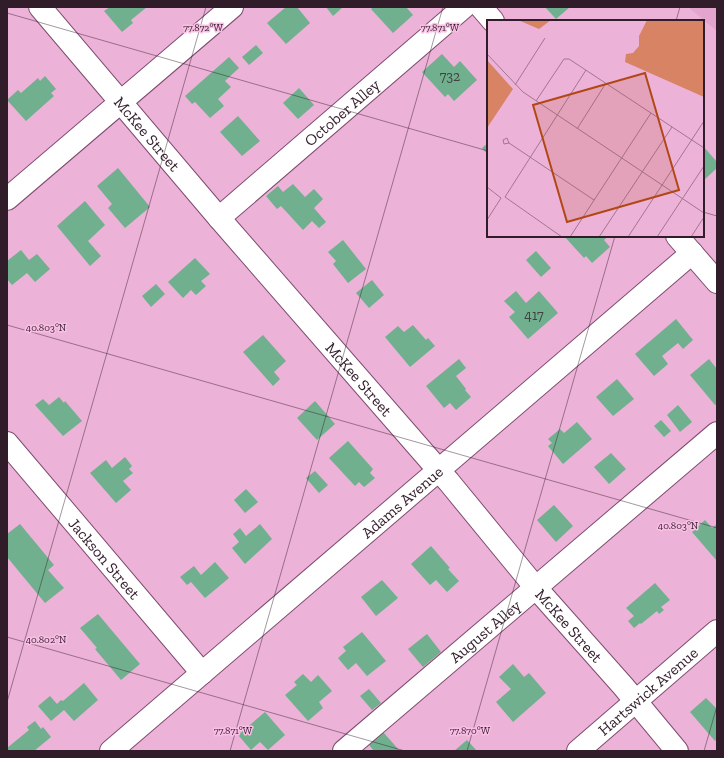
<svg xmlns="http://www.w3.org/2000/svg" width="724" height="758" font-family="'Zilla Slab',serif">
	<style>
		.built { fill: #e3a4ce }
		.building { fill: #70b08e }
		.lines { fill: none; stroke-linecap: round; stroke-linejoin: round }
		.minor-casing { stroke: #7f4c6e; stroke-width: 24 }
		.minor { stroke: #fff; stroke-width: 22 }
		.ticks { fill: none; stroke: #311c2a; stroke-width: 1; stroke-opacity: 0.45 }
		.labels { text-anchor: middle; stroke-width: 3; stroke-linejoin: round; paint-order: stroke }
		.number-label { font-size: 14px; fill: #414143 }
		.street-label { font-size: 16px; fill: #311c2a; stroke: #fabfe5 }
		.inset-road { fill: none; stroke: #a27692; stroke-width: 1 }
		.view { fill: #b14715; fill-opacity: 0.15; stroke: #b14715; stroke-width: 2 }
		.inset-edge { fill: none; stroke: #311c2a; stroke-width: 2 }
		.ticks-label { font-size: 10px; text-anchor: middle; fill: #311c2a; stroke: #fabfe5; stroke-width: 3; stroke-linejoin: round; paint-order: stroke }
	</style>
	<rect width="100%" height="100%" fill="#edb2d8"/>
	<path class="built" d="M688 7H717V31Z"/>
	<g class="building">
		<path d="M110 7H147L131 20 133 23 122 32 104 11Z"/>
		<path d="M286 7H297L310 23 286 44 267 23Z"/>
		<path d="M326 7H343L333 16Z"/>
		<path d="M373 7H406L413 15 393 33 371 9Z"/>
		<path d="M545 7H570L556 19Z"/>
		<path d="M256 45 263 53 249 65 242 57Z"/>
		<path d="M442 54 454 67 460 61 477 80 454 101 448 94 445 97 422 72Z"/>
		<path d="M229 57 239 68 225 81 231 87 218 99 224 106 210 118 195 102 192 104 185 96Z"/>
		<path d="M45 76 56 89 51 93 54 96 26 121 7 100 18 90 21 93 38 78 40 81Z"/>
		<path d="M299 88 314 105 298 119 283 103Z"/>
		<path d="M238 116 260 141 242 156 220 132Z"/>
		<path d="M488 143V155L482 148Z"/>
		<path d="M703 146 717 162V168L703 181Z"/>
		<path d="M118 168 150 207 125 228 108 208 112 204 97 186Z"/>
		<path d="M293 184 305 197 314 189 323 199 314 208 326 222 319 228 312 221 303 230 281 206 277 209 266 196 278 186 283 192Z"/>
		<path d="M85 201 105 225 88 241 101 256 90 266 57 226Z"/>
		<path d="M564 236H606L607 237 604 240 610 247 592 263 586 256 584 258Z"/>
		<path d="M343 240 366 269 348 283 333 264 336 261 328 252Z"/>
		<path d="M21 250 29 260 37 254 50 269 35 282 27 273 12 285 7 279V261Z"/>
		<path d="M536 251 551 268 541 277 526 260Z"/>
		<path d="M195 258 210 274 201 281 206 286 196 295 191 290 183 298 168 282Z"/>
		<path d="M372 280 384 295 369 308 356 293Z"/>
		<path d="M156 284 165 294 151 307 142 296Z"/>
		<path d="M516 291 526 303 539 291 558 313 528 339 509 317 515 312 504 301Z"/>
		<path d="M676 319 693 340 683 349 678 343 662 356 668 364 654 376 635 354Z"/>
		<path d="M413 325 426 340 428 338 435 346 410 367 385 337 398 326 404 332Z"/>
		<path d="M263 335 286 361 274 372 280 379 273 386 243 352Z"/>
		<path d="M459 359 466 368 456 376 466 389 465 390 471 397 456 410 450 403 444 408 426 386Z"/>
		<path d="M709 359 717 369V404L715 405 690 375Z"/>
		<path d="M617 379 634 399 613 416 596 397Z"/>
		<path d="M59 397 64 403 65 401 82 421 63 436 35 405 43 399 49 405Z"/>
		<path d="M315 401 335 424 317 440 297 418Z"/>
		<path d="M678 405 692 422 680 432 667 415Z"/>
		<path d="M661 420 671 431 664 437 654 426Z"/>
		<path d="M577 422 592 439 563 464 548 446 552 443 548 439 560 429 564 433Z"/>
		<path d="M348 441 373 469 370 473 375 478 364 487 359 482 355 486 329 458Z"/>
		<path d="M611 453 626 469 609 484 594 467Z"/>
		<path d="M125 457 132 466 129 469 133 473 123 481 131 490 116 503 90 473 106 460 112 468Z"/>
		<path d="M315 471 328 485 319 493 306 478Z"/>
		<path d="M246 489 258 502 245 513 234 500Z"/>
		<path d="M554 505 573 526 556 542 537 520Z"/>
		<path d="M705 520 712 528 717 524V561L692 532Z"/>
		<path d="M20 524 54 565 48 570 64 588 45 603 7 557V534Z"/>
		<path d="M260 524 272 539 245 564 232 548 239 542 233 534 240 528 246 536Z"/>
		<path d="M431 546 450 568 448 569 459 581 447 592 436 580 430 585 411 564Z"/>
		<path d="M215 562 229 578 205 598 191 582 187 585 180 577 194 566 201 575Z"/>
		<path d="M382 580 398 598 376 616 361 597Z"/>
		<path d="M655 583 670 600 661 607 664 610 659 614 657 611 641 624 640 623 634 628 628 621 634 616 626 608Z"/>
		<path d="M98 614 140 664 121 680 95 649 97 648 80 628Z"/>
		<path d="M362 632 386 661 367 676 356 663 348 670 338 658 346 651 343 647Z"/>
		<path d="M427 634 441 652 423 667 408 649Z"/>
		<path d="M513 664 524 677 529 673 546 693 513 722 496 702 511 689 499 677Z"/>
		<path d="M303 674 311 682 318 675 332 691 319 702 323 708 308 721 285 695 297 685 294 682Z"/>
		<path d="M84 683 98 700 74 721 64 710 51 721 38 706 50 696 57 704 61 700 63 701Z"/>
		<path d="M369 689 381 703 372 710 360 696Z"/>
		<path d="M706 698 717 709V738L715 741 690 712Z"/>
		<path d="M265 712 285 735 268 750 260 742 251 750 238 735Z"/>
		<path d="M35 721 41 729 43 727 51 737 34 751H8L7 748 29 730 27 727Z"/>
		<path d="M383 732 399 750 397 751H374L369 745Z"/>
		<path d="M467 740 477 751H454Z"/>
	</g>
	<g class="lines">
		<g class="minor-casing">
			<g id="minor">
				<path id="s1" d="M40 7 219 218 449 482 536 588 623 686 677 751"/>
				<path d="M481 7 493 21"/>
				<path d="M7 199 232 7"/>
				<path id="s2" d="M219 218 464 7"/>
				<path d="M677 236 717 282"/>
				<path id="s3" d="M7 443 202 673"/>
				<path id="s4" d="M111 751 692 253"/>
				<path id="s5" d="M344 751 717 433"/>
				<path id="s6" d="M578 751 717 631"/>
			</g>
		</g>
		<use href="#minor" class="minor"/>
	</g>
	<path class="ticks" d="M7 13 488 151M676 21 680 7M703 212 717 216M7 325 717 528M7 637 405 751M7 702 206 7M230 751 443 7M467 751 615 236M704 751 717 706"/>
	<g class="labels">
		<g class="number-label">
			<text x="450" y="81">732</text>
			<text x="534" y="320">417</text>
		</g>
		<g class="street-label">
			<text dy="6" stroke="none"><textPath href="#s2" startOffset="162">October Alley</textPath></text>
			<text dy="6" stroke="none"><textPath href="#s1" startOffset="166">McKee Street</textPath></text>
			<text dy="6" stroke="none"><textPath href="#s1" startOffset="490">McKee Street</textPath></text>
			<text dy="6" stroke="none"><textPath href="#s4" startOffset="383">Adams Avenue</textPath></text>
			<text dy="6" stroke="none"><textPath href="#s3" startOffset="151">Jackson Street</textPath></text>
			<text dy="6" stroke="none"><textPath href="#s1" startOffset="814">McKee Street</textPath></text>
			<text dy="6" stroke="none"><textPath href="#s5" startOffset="185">August Alley</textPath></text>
			<text dy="6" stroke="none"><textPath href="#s6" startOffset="92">Hartswick Avenue</textPath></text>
		</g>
	</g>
	<g transform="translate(487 20)">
		<rect width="217" height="217" fill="#edb2d8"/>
		<path d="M31 0H64L52 9ZM160 0H217V77L138 42 139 34 146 33 152 26V16ZM0 40 26 69 0 108Z" fill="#d98365"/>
		<path class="inset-road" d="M0 34 36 72 217 193M28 65 58 18M49 81 77 39H82L217 128M90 109 119 63M22 123 20 118 16 120 17 124 22 123 107 180M0 167 14 178M18 177 99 50M18 177 75 217M0 200 14 178M83 217 164 93M112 217 185 107M141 217 217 101M170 217 217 146M204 217 217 197"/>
		<path class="view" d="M158 53 192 170 80 202 46 85Z"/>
		<rect width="217" height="217" class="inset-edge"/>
	</g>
	<g class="ticks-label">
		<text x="203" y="31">77.872°W</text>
		<text x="440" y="31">77.871°W</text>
		<text x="46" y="331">40.803°N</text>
		<text x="678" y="529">40.803°N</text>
		<text x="46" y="643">40.802°N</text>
		<text x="233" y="734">77.871°W</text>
		<text x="470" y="734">77.870°W</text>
	</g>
	<rect width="724" height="758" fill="none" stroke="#311c2a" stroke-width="16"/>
</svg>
